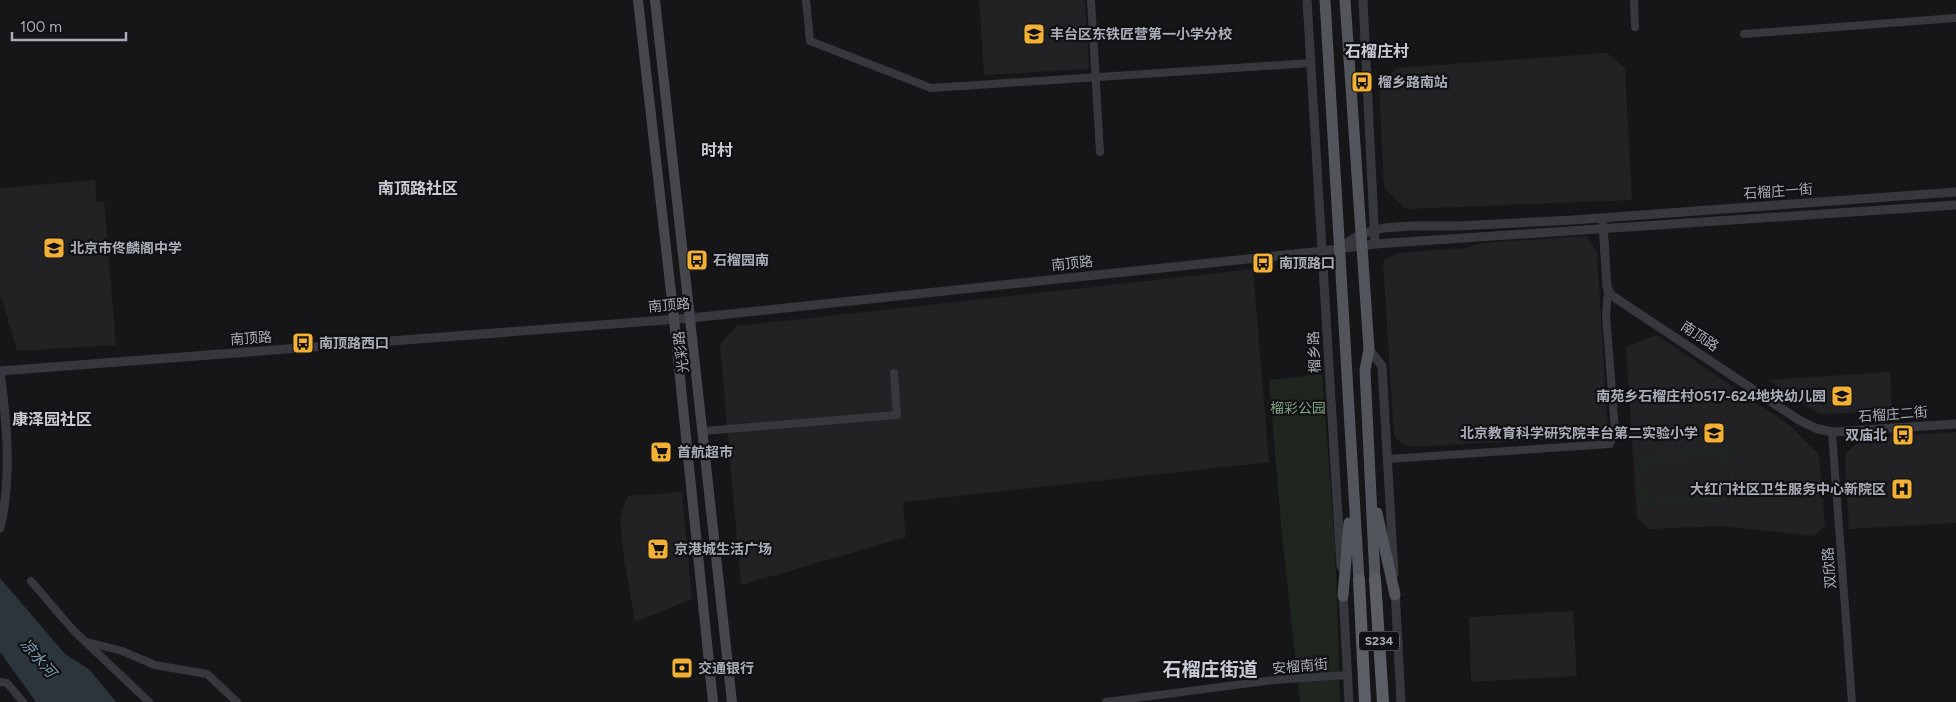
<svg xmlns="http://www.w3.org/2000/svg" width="1956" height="702" font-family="Figtree,'Noto Sans SC',sans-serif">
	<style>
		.built { fill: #222225 }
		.green { fill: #1e261f; fill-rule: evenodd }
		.water { fill: #2c353c }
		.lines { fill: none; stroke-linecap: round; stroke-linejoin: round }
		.minor { stroke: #37383d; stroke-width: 8 }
		.tertiary { stroke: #37383d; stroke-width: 9 }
		.secondary { stroke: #45474d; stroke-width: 10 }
		.primary { stroke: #53555c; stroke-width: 11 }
		.trunk { stroke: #5b5e65; stroke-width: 12 }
		.labels { text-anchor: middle; stroke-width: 4.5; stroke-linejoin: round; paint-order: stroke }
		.shield { fill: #111113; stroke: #7b7e86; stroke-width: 1 }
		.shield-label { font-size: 12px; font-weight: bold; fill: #a8adb8 }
		.poi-label { font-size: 14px; font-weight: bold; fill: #a8adb8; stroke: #111113; text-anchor: start }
		.street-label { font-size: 14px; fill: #a8adb8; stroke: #111113 }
		.park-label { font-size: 14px; fill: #7fa381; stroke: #111113 }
		.water-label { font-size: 15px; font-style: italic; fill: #7f9bb3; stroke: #111113 }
		.quarter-label { font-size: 16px; font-weight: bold; fill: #c9ccd4; stroke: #111113 }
		.district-label { font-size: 19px; font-weight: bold; fill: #c9ccd4; stroke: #111113 }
	</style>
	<rect width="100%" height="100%" fill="#161618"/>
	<g class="built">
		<path d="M979 0H1085L1089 69 984 75Z"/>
		<path d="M1607 53 1625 68 1632 200 1406 209 1384 187 1379 87 1396 68Z"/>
		<path d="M95 180 97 202 104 201 116 345 17 351 0 293V188Z"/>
		<path d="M1586 236 1597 252 1608 436 1411 447 1397 440 1394 435 1383 263 1385 259 1398 253 1466 248 1481 243Z"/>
		<path d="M1253 269 1269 462 903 502 906 537 741 585 720 345 736 326Z"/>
		<path d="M1657 335 1789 425 1819 454 1825 525 1814 536 1721 526 1649 529 1637 518 1626 347Z"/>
		<path d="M1890 372 1892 412 1819 414 1768 380Z"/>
		<path d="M1956 432V523L1849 529 1845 455 1861 438Z"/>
		<path d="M682 492 692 599 635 622 624 558 620 518 626 500 628 496Z"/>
		<path d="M1573 611 1577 676 1471 682 1469 617Z"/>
	</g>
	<g class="green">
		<path d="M1322 374 1335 546 1340 702H1300L1281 525 1269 380Z"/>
		<path d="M1733 448 1734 454 1724 455C1740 469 1738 494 1717 502 1703 503 1664 509 1654 505 1645 502 1639 494 1637 485 1635 476 1638 466 1646 460H1642L1641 455ZM1715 456 1723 461 1730 473V483L1722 494 1717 497 1656 501C1639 492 1638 472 1653 461Z"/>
	</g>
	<path class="water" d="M0 578 65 654 90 670 116 702H36L0 652Z"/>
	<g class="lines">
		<g class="minor">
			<path d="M806 0 810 41 931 88 1311 63"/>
			<path d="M1091 0 1100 152"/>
			<path d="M1634 0 1635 27"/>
			<path d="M1744 34 1956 18"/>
			<path d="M704 431 897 415 894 373"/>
			<path d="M1832 432 1852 702"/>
			<path d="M1388 459 1610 444 1615 430 1606 315 1608 290"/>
			<path d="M31 581 73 630 149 702"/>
			<path d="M87 642 122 651 155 665 207 674 237 702"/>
			<path d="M0 682 7 683 23 702"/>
			<path d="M1106 702 1274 680 1347 675"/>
		</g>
		<g class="tertiary">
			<path d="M1307 0 1341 566"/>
			<path d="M1363 0 1375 244"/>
			<path d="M1603 224 1607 287 1611 295 1799 420 1815 428 1832 432 1956 424"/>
			<path d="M1341 246 1361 234 1384 228 1411 226H1457L1573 220 1956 192"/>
			<path d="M1369 349 1382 366 1394 574"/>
			<path d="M0 371 691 318 1323 251 1375 244 1956 205"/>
			<path d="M0 372C7 422 12 479 0 528"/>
			<path d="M1395 589 1401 702"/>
			<path d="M1343 592 1349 702"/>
		</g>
		<g class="secondary">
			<path d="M638 0 674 319 713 702"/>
			<path d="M655 0 732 702"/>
		</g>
		<g class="primary">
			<path d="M1325 0 1359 580"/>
			<path d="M1345 0 1369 349 1365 370 1375 579"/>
			<path d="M1377 513 1395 595"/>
			<path d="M1343 596 1349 523"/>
		</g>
		<g class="trunk">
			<path d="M1375 579 1383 702"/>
			<path d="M1359 580 1365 702"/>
		</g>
	</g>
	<defs>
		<g id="school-square" transform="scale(1.125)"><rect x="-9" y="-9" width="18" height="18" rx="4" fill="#f2b134" stroke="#111113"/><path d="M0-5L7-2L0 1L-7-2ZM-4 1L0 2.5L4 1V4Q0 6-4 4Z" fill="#111"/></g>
		<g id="bus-square" transform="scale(1.125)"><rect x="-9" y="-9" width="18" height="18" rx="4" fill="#f2b134" stroke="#111113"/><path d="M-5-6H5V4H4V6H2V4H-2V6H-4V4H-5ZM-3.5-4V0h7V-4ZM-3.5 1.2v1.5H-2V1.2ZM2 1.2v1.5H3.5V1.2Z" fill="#111"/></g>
		<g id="supermarket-square" transform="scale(1.125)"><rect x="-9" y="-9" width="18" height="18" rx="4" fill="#f2b134" stroke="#111113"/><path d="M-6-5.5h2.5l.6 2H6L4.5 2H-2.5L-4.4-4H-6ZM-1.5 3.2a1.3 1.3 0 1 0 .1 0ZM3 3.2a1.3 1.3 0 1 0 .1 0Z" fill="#111"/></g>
		<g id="hospital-square" transform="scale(1.125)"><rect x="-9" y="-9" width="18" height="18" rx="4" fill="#f2b134" stroke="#111113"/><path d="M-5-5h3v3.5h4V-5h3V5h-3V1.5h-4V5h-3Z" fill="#111"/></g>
		<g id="bank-square" transform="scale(1.125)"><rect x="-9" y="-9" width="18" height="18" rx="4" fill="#f2b134" stroke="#111113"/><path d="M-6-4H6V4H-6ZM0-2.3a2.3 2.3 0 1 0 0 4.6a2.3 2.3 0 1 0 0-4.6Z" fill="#111"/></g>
	</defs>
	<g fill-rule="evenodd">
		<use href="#school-square" x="1034" y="34"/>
		<use href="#bus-square" x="1362" y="82"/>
		<use href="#school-square" x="54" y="248"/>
		<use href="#bus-square" x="697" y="260"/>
		<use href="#bus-square" x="1263" y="263"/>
		<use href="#bus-square" x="303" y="343"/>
		<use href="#school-square" x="1842" y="396"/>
		<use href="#school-square" x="1714" y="433"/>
		<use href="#bus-square" x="1903" y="435"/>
		<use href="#supermarket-square" x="661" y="452"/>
		<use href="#hospital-square" x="1902" y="489"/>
		<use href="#supermarket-square" x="658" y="549"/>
		<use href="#bank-square" x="682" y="668"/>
	</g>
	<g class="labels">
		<rect class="shield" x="1359" y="631.5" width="40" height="19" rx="4"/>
		<g class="shield-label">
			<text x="1379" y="645">S234</text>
		</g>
		<g class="poi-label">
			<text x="1050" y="39">丰台区东铁匠营第一小学分校</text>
			<text x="1378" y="87">榴乡路南站</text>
			<text x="70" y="253">北京市佟麟阁中学</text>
			<text x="713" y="265">石榴园南</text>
			<text x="1279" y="268">南顶路口</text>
			<text x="319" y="348">南顶路西口</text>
			<text x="1826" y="401" text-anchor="end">南苑乡石榴庄村0517-624地块幼儿园</text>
			<text x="1698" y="438" text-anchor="end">北京教育科学研究院丰台第二实验小学</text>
			<text x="1887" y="440" text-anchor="end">双庙北</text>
			<text x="677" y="457">首航超市</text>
			<text x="1886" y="494" text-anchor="end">大红门社区卫生服务中心新院区</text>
			<text x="674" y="554">京港城生活广场</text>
			<text x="698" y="673">交通银行</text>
		</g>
		<g class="street-label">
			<text transform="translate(1778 191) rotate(-4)" y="5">石榴庄一街</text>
			<text transform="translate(1072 263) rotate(-6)" y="5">南顶路</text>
			<text transform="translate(669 305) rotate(-5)" y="5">南顶路</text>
			<text transform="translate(1700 336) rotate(34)" y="5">南顶路</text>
			<text transform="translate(251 338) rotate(-4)" y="5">南顶路</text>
			<text transform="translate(681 352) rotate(-97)" y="5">光彩路</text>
			<text transform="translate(1314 352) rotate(-93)" y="5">榴乡路</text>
			<text transform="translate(1893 414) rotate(-4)" y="5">石榴庄二街</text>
			<text transform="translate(1829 568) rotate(-94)" y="5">双欣路</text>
			<text transform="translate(1300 666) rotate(-5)" y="5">安榴南街</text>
		</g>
		<g class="park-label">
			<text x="1298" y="413">榴彩公园</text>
		</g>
		<g class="water-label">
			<text transform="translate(38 658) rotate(49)" y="5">凉水河</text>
		</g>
		<g class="quarter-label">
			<text x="1377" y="57">石榴庄村</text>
			<text x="717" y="156">时村</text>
			<text x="418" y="194">南顶路社区</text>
			<text x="52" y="425">康泽园社区</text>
		</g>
		<g class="district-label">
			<text x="1210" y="676">石榴庄街道</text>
		</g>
	</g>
	<path d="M12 32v8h114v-8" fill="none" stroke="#a8adb8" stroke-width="2.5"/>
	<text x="20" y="32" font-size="15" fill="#a8adb8" stroke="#111113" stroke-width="4" paint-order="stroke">100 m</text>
</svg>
